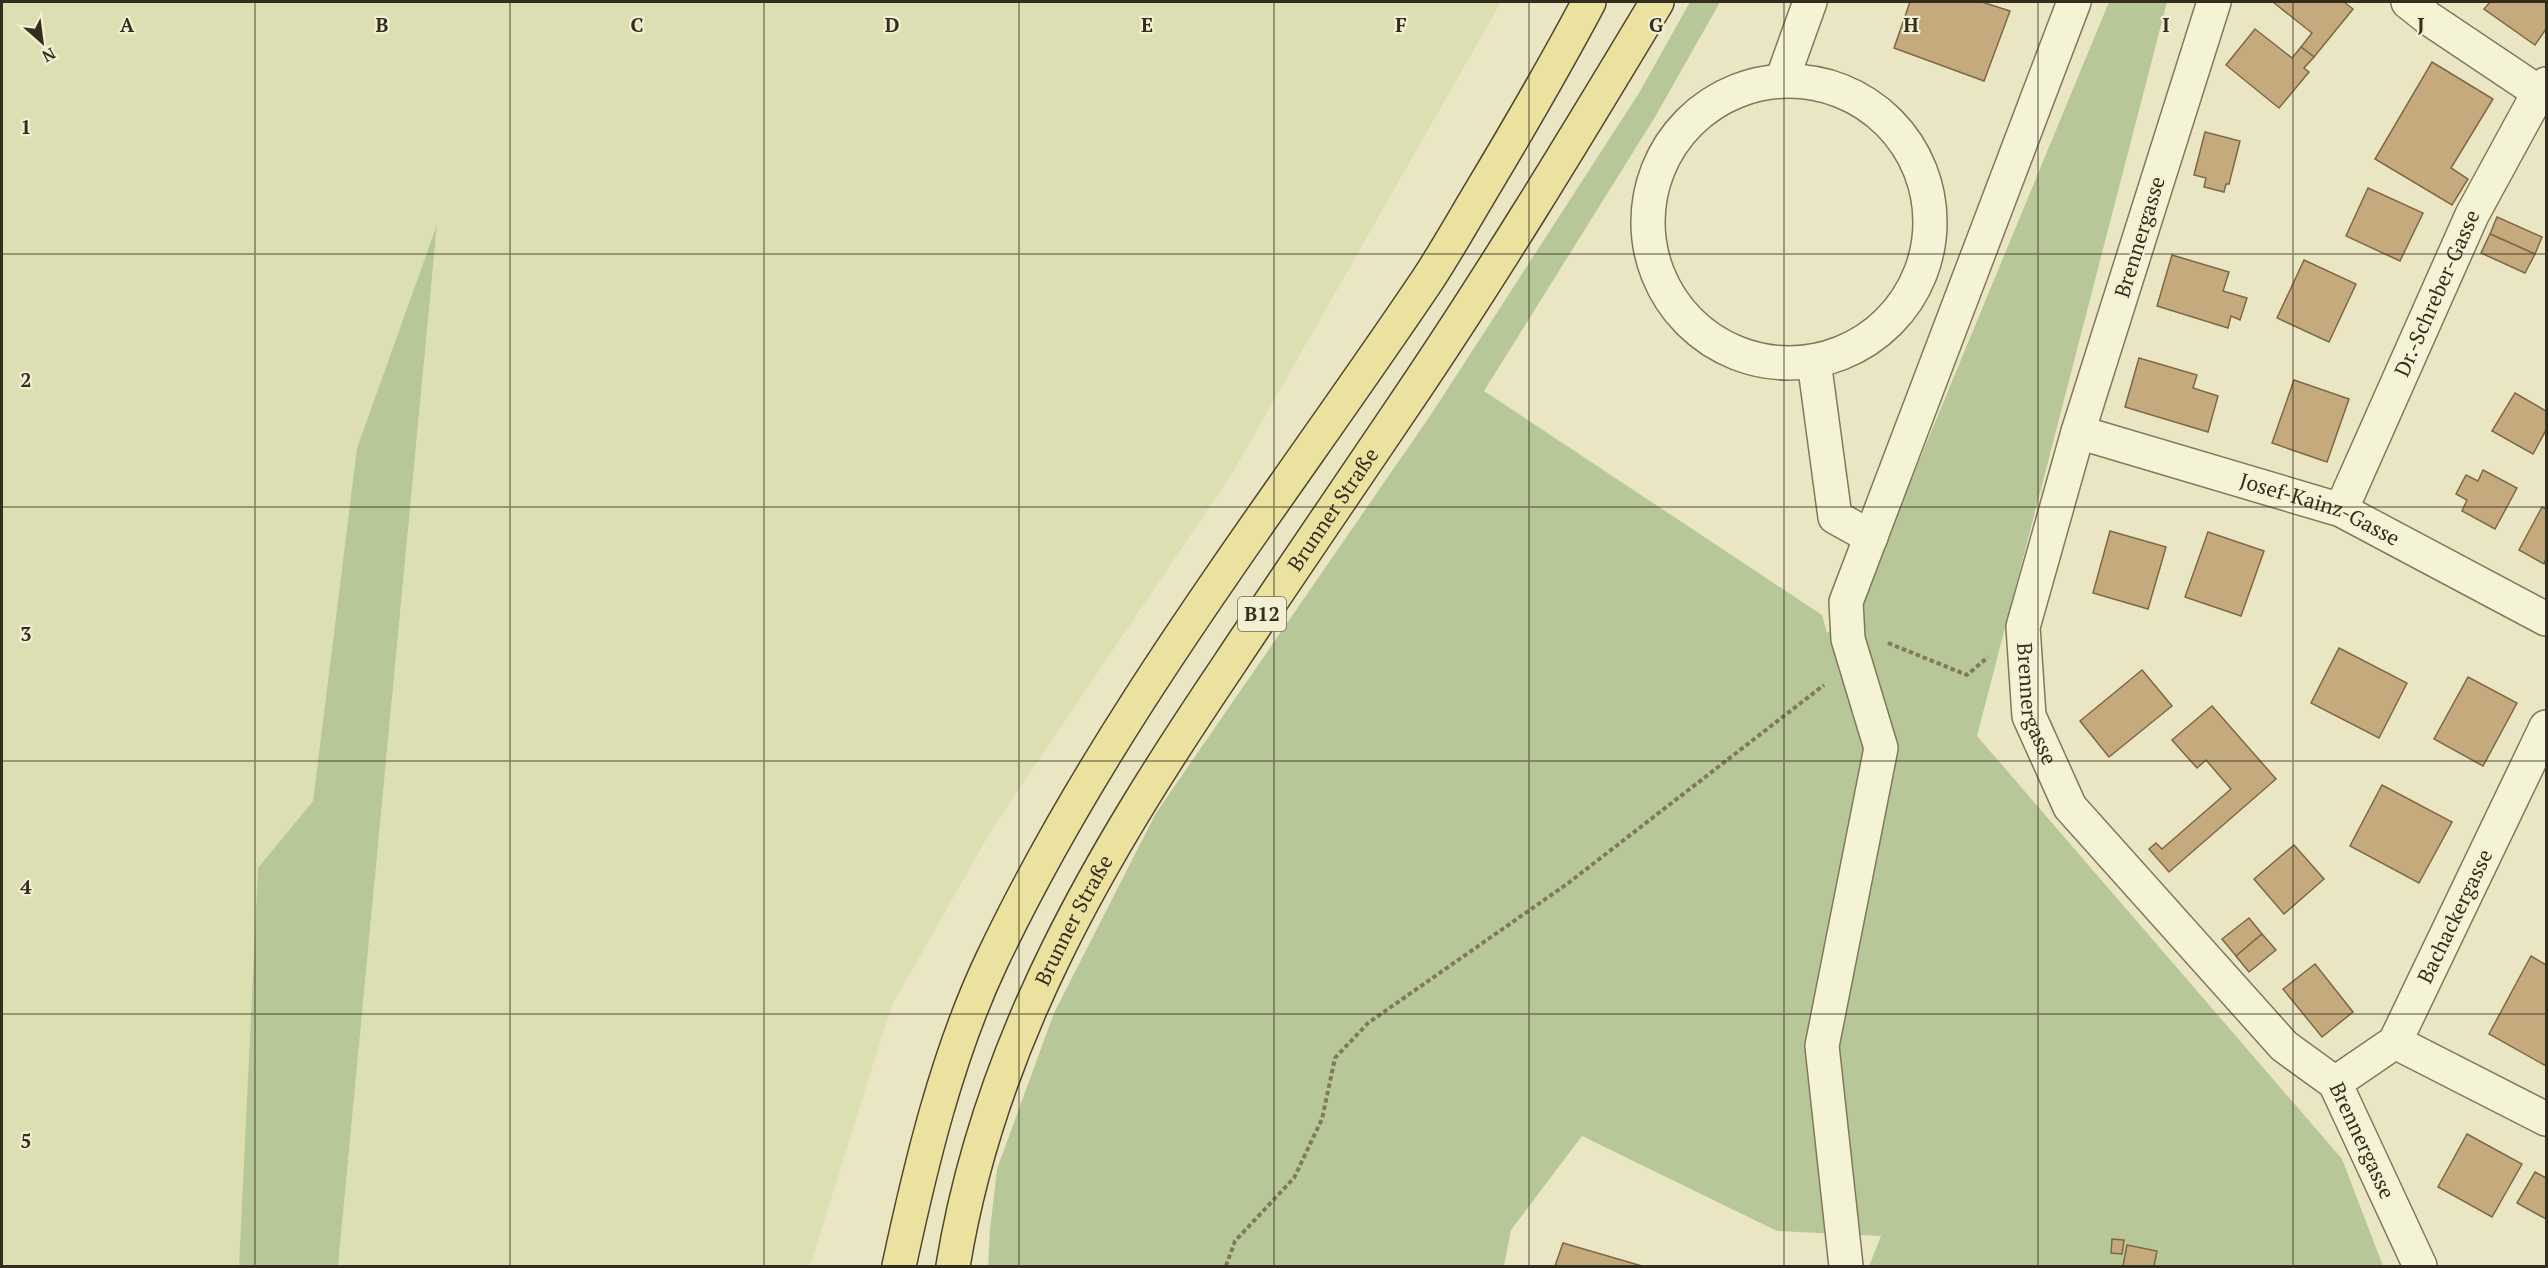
<svg xmlns="http://www.w3.org/2000/svg" width="2548" height="1268" font-family="'PT Serif',serif">
	<style>
		.farmland { fill: #dcdfb2 }
		.green { fill: #b8c798 }
		.building { fill: #c5aa7d; stroke: #7f6844; stroke-width: 1.5 }
		.lines { fill: none; stroke-linecap: round; stroke-linejoin: round }
		.minor-casing { stroke: #82785c; stroke-width: 36 }
		.major-casing { stroke: #514630; stroke-width: 36 }
		.path { stroke: #82785c; stroke-width: 4; stroke-dasharray: 4.5 3; stroke-linecap: butt }
		.minor { stroke: #f5f3d6; stroke-width: 33 }
		.major { stroke: #eae29e; stroke-width: 33 }
		.grid { fill: none; stroke: #342d1e; stroke-width: 1.5; stroke-opacity: 0.55 }
		.labels { text-anchor: middle; stroke-width: 4.5; stroke-linejoin: round; paint-order: stroke }
		.shield { fill: #f2efd2; stroke: #6d6754; stroke-width: 1.5 }
		.shield-label { font-size: 20px; font-weight: bold; fill: #342d1e }
		.street-label { font-size: 21px; fill: #342d1e; stroke: #f2efd2 }
		.grid-label { font-size: 20px; text-anchor: middle; font-weight: bold; fill: #342d1e; stroke: #f2efd2; stroke-width: 4.5; stroke-linejoin: round; paint-order: stroke }
	</style>
	<rect width="100%" height="100%" fill="#eae6c3"/>
	<path class="farmland" d="M2 2H1501L1233 472 992 829 891 1007 810 1266H338L437 228 357 448 313 801 258 868 239 1266H2Z"/>
	<g class="green">
		<path d="M1690 2H1720L1655 117 1484 391 1822 615 1827 633 1857 611 2109 2H2167L1977 736 2342 1159 2383 1266H1869L1881 1236 1777 1231 1582 1136 1511 1230 1504 1266H988L990 1230 997 1169 1054 1013 1156 813 1432 413 1639 93Z"/>
		<path d="M437 225 338 1266H239L258 868 313 801 357 448Z"/>
	</g>
	<g class="building">
		<path d="M1910 2H1982L2010 11 1984 81 1894 48Z"/>
		<path d="M2273 2H2344L2353 9 2314 57 2301 47 2312 33Z"/>
		<path d="M2490 2H2546V29L2535 45 2484 9Z"/>
		<path d="M2255 29 2292 58 2301 47 2314 57 2304 68 2309 72 2279 108 2226 65Z"/>
		<path d="M2432 62 2493 99 2451 168 2468 179 2452 205 2375 159Z"/>
		<path d="M2205 132 2240 141 2229 184H2226L2224 192 2204 187 2206 178 2194 175Z"/>
		<path d="M2368 188 2423 213 2400 261 2346 236Z"/>
		<path d="M2497 217 2542 237 2535 254 2490 234Z"/>
		<path d="M2490 234 2535 254 2525 273 2481 253Z"/>
		<path d="M2172 255 2229 272 2223 291 2247 298 2240 320 2231 316 2228 328 2157 306Z"/>
		<path d="M2304 260 2356 284 2329 342 2277 318Z"/>
		<path d="M2139 358 2197 375 2193 388 2218 396 2208 432 2125 407Z"/>
		<path d="M2294 380 2349 399 2327 462 2272 443Z"/>
		<path d="M2515 393 2546 411V430L2533 454 2492 431Z"/>
		<path d="M2483 470 2517 488 2495 529 2462 511 2467 500 2456 494 2466 475 2478 481Z"/>
		<path d="M2542 507 2546 509V558L2544 564 2519 550Z"/>
		<path d="M2110 531 2166 547 2148 609 2093 593Z"/>
		<path d="M2208 532 2264 551 2241 616 2185 597Z"/>
		<path d="M2339 648 2407 683 2379 738 2311 703Z"/>
		<path d="M2142 670 2172 706 2109 757 2080 721Z"/>
		<path d="M2468 677 2517 703 2483 766 2434 739Z"/>
		<path d="M2212 706 2276 779 2169 872 2149 849 2156 843 2162 849 2231 789 2206 760 2197 768 2172 740Z"/>
		<path d="M2382 785 2452 822 2419 883 2350 846Z"/>
		<path d="M2294 845 2324 879 2284 914 2254 879Z"/>
		<path d="M2249 918 2262 934 2236 956 2222 939Z"/>
		<path d="M2262 934 2276 950 2249 972 2236 956Z"/>
		<path d="M2531 956 2546 965V1066L2489 1034Z"/>
		<path d="M2315 964 2353 1012 2322 1037 2283 989Z"/>
		<path d="M2467 1134 2522 1164 2492 1217 2438 1187Z"/>
		<path d="M2535 1172 2546 1178V1219L2517 1203Z"/>
		<path d="M2112 1239 2124 1240 2122 1254 2111 1253Z"/>
		<path d="M1563 1243 1642 1266H1555Z"/>
		<path d="M2127 1245 2157 1251 2154 1266H2123Z"/>
	</g>
	<g class="lines">
		<g class="minor-casing">
			<g id="minor">
				<path id="s1" d="M2214 2 2078 432 2023 627 2029 716 2070 807 2284 1046 2335 1083 2420 1266"/>
				<path d="M2408 2 2428 18 2546 97"/>
				<path d="M1782 80 1810 2"/>
				<circle cx="1789" cy="222" r="141"/>
				<path d="M1814 361 1835 517 1871 537"/>
				<path id="s2" d="M2078 432 2341 510 2546 619"/>
				<path id="s3" d="M2341 510 2472 215 2539 92 2546 84"/>
				<path d="M2395 1042 2546 1119"/>
				<path id="s4" d="M2335 1083 2395 1042 2546 727"/>
				<path d="M1846 1266 1822 1046 1881 748 1848 639 1846 602 2074 2"/>
			</g>
		</g>
		<g class="major-casing">
			<g id="major">
				<path d="M899 1266C921 1164 947 1055 992 960 1108 716 1278 502 1428 279 1445 253 1461 225 1477 198 1516 133 1554 68 1589 2"/>
				<path id="s5" d="M953 1266C990 1039 1102 853 1228 666 1283 583 1340 500 1396 417 1488 282 1573 142 1657 2"/>
			</g>
		</g>
		<g class="path">
			<path d="M1888 643 1967 675 1988 657"/>
			<path d="M1226 1266 1235 1241 1294 1178 1322 1119 1335 1058 1368 1023 1567 884 1824 685"/>
		</g>
		<use href="#minor" class="minor"/>
		<use href="#major" class="major"/>
	</g>
	<path class="grid" d="M255 2V1266M510 2V1266M764 2V1266M1019 2V1266M1274 2V1266M1529 2V1266M1784 2V1266M2038 2V1266M2293 2V1266M2 254H2546M2 507H2546M2 761H2546M2 1014H2546"/>
	<g class="labels">
		<rect class="shield" x="1238" y="597" width="48" height="34" rx="4.5"/>
		<g class="shield-label">
			<text x="1262" y="621">B12</text>
		</g>
		<g class="street-label">
			<text transform="translate(2140 237) rotate(-73)" y="7">Brennergasse</text>
			<text dy="7" stroke="none"><textPath href="#s3" startOffset="237">Dr.-Schreber-Gasse</textPath></text>
			<text dy="7" stroke="none"><textPath href="#s5" startOffset="854">Brunner Straße</textPath></text>
			<text dy="7" stroke="none"><textPath href="#s2" startOffset="254">Josef-Kainz-Gasse</textPath></text>
			<text dy="7" stroke="none"><textPath href="#s1" startOffset="732">Brennergasse</textPath></text>
			<text dy="7" stroke="none"><textPath href="#s4" startOffset="212">Bachackergasse</textPath></text>
			<text dy="7" stroke="none"><textPath href="#s5" startOffset="368">Brunner Straße</textPath></text>
			<text dy="7" stroke="none"><textPath href="#s1" startOffset="1290">Brennergasse</textPath></text>
		</g>
	</g>
	<g class="grid-label">
		<text x="127" y="32">A</text>
		<text x="382" y="32">B</text>
		<text x="637" y="32">C</text>
		<text x="892" y="32">D</text>
		<text x="1147" y="32">E</text>
		<text x="1401" y="32">F</text>
		<text x="1656" y="32">G</text>
		<text x="1911" y="32">H</text>
		<text x="2166" y="32">I</text>
		<text x="2421" y="32">J</text>
		<text x="26" y="134">1</text>
		<text x="26" y="387">2</text>
		<text x="26" y="641">3</text>
		<text x="26" y="894">4</text>
		<text x="26" y="1148">5</text>
	</g>
	<rect width="2548" height="1268" fill="none" stroke="#342d1e" stroke-width="6"/>
	<g transform="translate(42 42) rotate(152)" stroke="#f2efd2" stroke-width="4.5" paint-order="stroke">
	<path d="M0-4.5L10 22L0 15L-10 22Z" fill="#342d1e"/>
	<text y="-9" font-size="16" font-weight="bold" text-anchor="middle" fill="#342d1e">N</text>
	</g>
</svg>
